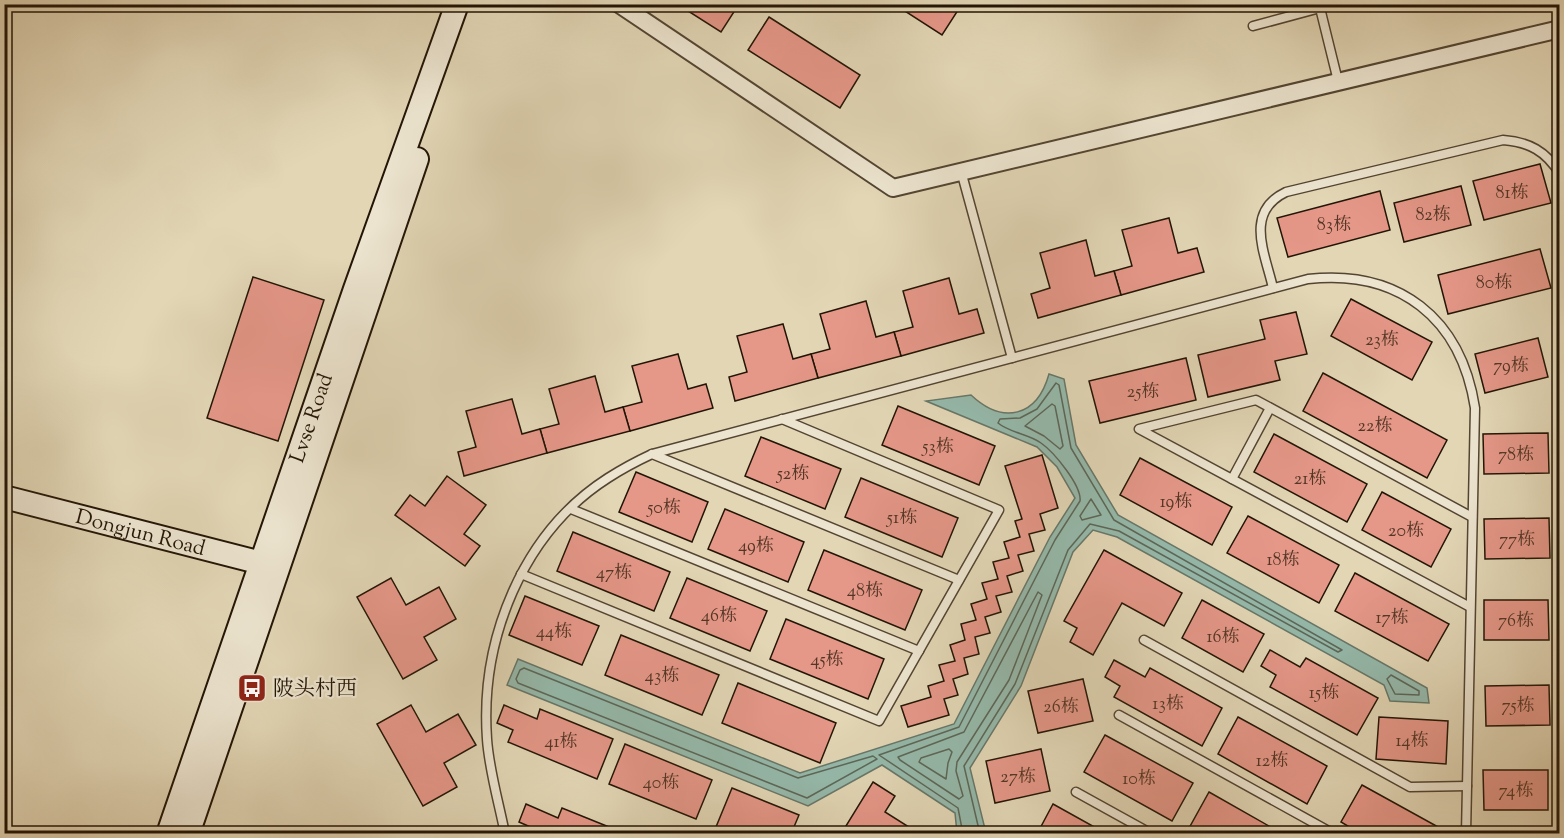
<svg xmlns="http://www.w3.org/2000/svg" width="1564" height="838" font-family="'Sorts Mill Goudy','Noto Serif SC',serif">
	<style>
		.water { fill: #95b9ab; stroke: #677769; stroke-width: 1.5 }
		.lines { fill: none; stroke-linecap: round; stroke-linejoin: round }
		.shore { stroke: #5c6758; stroke-width: 1.5 }
		.building { fill: #e59788; stroke: #231506; stroke-width: 1.5 }
		.lane-casing { stroke: #534532; stroke-width: 11 }
		.street-casing { stroke: #534532; stroke-width: 20 }
		.secondary-casing { stroke: #231506; stroke-width: 26 }
		.lane { stroke: #ece4cf; stroke-width: 8 }
		.street { stroke: #ece4cf; stroke-width: 16 }
		.secondary { stroke: #ece4cf; stroke-width: 22 }
		.labels { text-anchor: middle; stroke-width: 4.5; stroke-linejoin: round; paint-order: stroke }
		.number-label { font-size: 18px; fill: #543626 }
		.street-label { font-size: 21px; fill: #231506; stroke: #ece4cf }
		.poi-label { font-size: 21px; fill: #231506; stroke: #ece4cf; text-anchor: start }
	</style>
	<rect width="100%" height="100%" fill="#e2d6b5"/>
	<filter id="stains"><feTurbulence type="fractalNoise" baseFrequency=".00333" numOctaves="4"/><feColorMatrix values="0 0 0 0 .2 0 0 0 0 .09 0 0 0 0 .02 0 0 0 .5 -.17"/></filter>
	<radialGradient id="worn" r=".72"><stop offset=".6" stop-color="#630" stop-opacity="0"/><stop offset="1" stop-color="#630" stop-opacity=".3"/></radialGradient>
	<path class="water" d="M1049 374 1064 379 1076 445 1118 515 1427 688 1429 703 1390 701 1384 685 1117 537 1093 530 1073 552 1021 686 970 768 986 833H957L955 813 882 765 808 806 507 685 518 659 800 773 954 724 1050 537 1075 498 1057 467 1037 447 926 401 971 395C1003 425 1037 417 1049 374Z"/>
	<g class="lines">
		<g class="shore">
			<path d="M1052 404 1055 406 1063 446 1060 449 1044 436 1025 426Z"/>
			<path d="M1091 499 1101 515 1082 520 1080 516Z"/>
			<path d="M1038 592 1042 595 1009 680 957 762 956 771 963 796 959 799 900 760 898 757 964 732Z"/>
			<path d="M524 668 798 778 873 756 877 759 807 798 518 683 516 679 520 670Z"/>
			<path d="M1391 675 1419 691V695L1395 694 1387 679Z"/>
			<path d="M949 749 952 752 948 763 946 779 919 762 921 758Z"/>
			<path d="M963 834 958 808 879 755 959 727 1055 540 1080 501C1082 486 1054 452 1041 443 1029 434 1010 433 998 423L1000 419 1020 418 1037 409 1056 383 1059 385 1071 448 1114 520 1342 650 1338 652 1119 531 1090 524 1068 550 1015 684 964 766 980 834"/>
		</g>
	</g>
	<g class="building">
		<path d="M677 4H739L721 32Z"/>
		<path d="M898 4H962L942 35 897 6Z"/>
		<path d="M769 17 860 75 840 108 748 50Z"/>
		<path d="M1540 164 1551 203 1484 220 1473 181Z"/>
		<path d="M1461 186 1471 225 1404 242 1394 203Z"/>
		<path d="M1380 191 1390 230 1288 257 1277 218Z"/>
		<path d="M1169 218 1178 253 1197 248 1204 272 1121 295 1114 271 1132 266 1122 230Z"/>
		<path d="M1086 240 1095 276 1114 271 1121 295 1038 318 1031 294 1050 288 1040 253Z"/>
		<path d="M1540 249 1551 288 1448 314 1438 275Z"/>
		<path d="M253 277 324 300 278 441 207 418Z"/>
		<path d="M949 278 959 314 977 309 984 333 901 356 894 332 913 327 903 291Z"/>
		<path d="M1351 299 1432 342 1412 380 1331 336Z"/>
		<path d="M866 301 876 337 894 332 901 356 818 378 811 354 830 349 820 314Z"/>
		<path d="M1296 312 1307 354 1275 361 1280 380 1208 397 1198 355 1265 339 1260 320Z"/>
		<path d="M783 324 793 359 811 354 818 378 735 401 729 377 747 372 737 336Z"/>
		<path d="M1538 338 1548 377 1485 393 1475 354Z"/>
		<path d="M678 354 688 389 706 384 713 408 630 431 623 407 642 402 632 366Z"/>
		<path d="M1186 358 1196 400 1100 423 1089 381Z"/>
		<path d="M1323 373 1447 440 1427 478 1303 411Z"/>
		<path d="M595 376 605 412 623 407 630 431 547 453 540 429 559 424 549 389Z"/>
		<path d="M512 399 522 434 540 429 547 453 464 476 458 452 476 447 466 411Z"/>
		<path d="M898 406 995 446 979 485 882 445Z"/>
		<path d="M1548 433 1549 473 1484 474 1483 434Z"/>
		<path d="M1274 434 1367 484 1347 522 1254 472Z"/>
		<path d="M761 437 841 469 825 509 745 476Z"/>
		<path d="M1042 455 1058 508 1040 514 1045 530 1029 534 1034 551 1018 555 1023 571 1007 576 1012 592 996 596 1001 612 985 617 990 633 975 637 979 654 964 658 968 674 953 679 958 695 944 699 949 715 908 727 901 706 931 697 928 686 944 681 939 665 955 661 950 645 965 640 961 624 976 620 971 604 987 599 982 583 998 579 993 562 1009 558 1004 542 1020 537 1015 521 1022 519 1005 466Z"/>
		<path d="M1140 458 1232 507 1212 545 1120 495Z"/>
		<path d="M636 472 708 502 692 542 619 512Z"/>
		<path d="M447 476 486 505 464 534 480 546 465 566 395 515 410 495 425 506Z"/>
		<path d="M861 478 958 518 942 557 845 517Z"/>
		<path d="M1382 492 1451 529 1431 567 1362 530Z"/>
		<path d="M725 509 804 542 788 582 708 549Z"/>
		<path d="M1248 516 1339 565 1319 603 1227 553Z"/>
		<path d="M1549 518 1550 558 1485 559 1484 519Z"/>
		<path d="M573 532 670 572 654 611 557 571Z"/>
		<path d="M824 550 922 590 905 630 808 590Z"/>
		<path d="M1104 550 1182 593 1164 626 1122 603 1093 655 1070 642 1077 628 1064 621Z"/>
		<path d="M1355 573 1449 624 1428 661 1335 611Z"/>
		<path d="M391 578 406 605 439 587 456 619 424 637 437 660 403 679 357 597Z"/>
		<path d="M687 578 767 611 750 651 670 618Z"/>
		<path d="M525 596 599 626 582 665 509 635Z"/>
		<path d="M1202 600 1264 634 1243 672 1182 638Z"/>
		<path d="M1484 600H1548L1549 640H1484Z"/>
		<path d="M786 619 884 659 868 699 770 659Z"/>
		<path d="M621 635 719 675 702 715 605 675Z"/>
		<path d="M1270 650 1300 667 1306 658 1378 698 1357 735 1270 687 1276 675 1261 666Z"/>
		<path d="M1114 660 1145 677 1150 668 1222 708 1202 746 1114 697 1120 686 1105 677Z"/>
		<path d="M1083 679 1093 721 1038 733 1028 691Z"/>
		<path d="M738 683 836 723 820 763 722 723Z"/>
		<path d="M1549 685 1550 725 1486 726 1485 686Z"/>
		<path d="M411 705 426 732 458 714 476 745 444 763 457 787 423 806 377 724Z"/>
		<path d="M504 705 537 719 540 709 613 739 597 779 508 742 513 730 497 723Z"/>
		<path d="M1238 717 1327 766 1307 804 1218 754Z"/>
		<path d="M1379 717 1448 721 1446 764 1376 759Z"/>
		<path d="M1105 735 1193 783 1172 821 1084 772Z"/>
		<path d="M625 744 712 780 696 819 609 784Z"/>
		<path d="M1041 749 1050 791 995 803 986 761Z"/>
		<path d="M1483 770H1548V810H1484Z"/>
		<path d="M873 782 895 796 885 812 920 834H841Z"/>
		<path d="M1362 785 1449 833V834H1361L1341 822Z"/>
		<path d="M732 788 799 815 791 834H730L716 827Z"/>
		<path d="M1209 792 1283 834H1195L1188 830Z"/>
		<path d="M526 804 558 818 562 808 609 827 606 834H533L535 829 519 822Z"/>
		<path d="M1053 804 1107 834H1037Z"/>
	</g>
	<g class="lines">
		<g class="lane-casing">
			<g id="lane">
				<path d="M1320 8 1338 81"/>
				<path d="M1253 26 1335 4"/>
				<path d="M961 171 1012 358"/>
				<path d="M1273 288C1265 253 1244 212 1286 192L1503 140C1529 142 1546 151 1560 174"/>
				<path d="M652 454 959 580"/>
				<path d="M1232 479 1270 408"/>
				<path d="M571 509 919 651"/>
				<path d="M521 574 879 721 999 510 782 419"/>
				<path d="M1470 607 1139 429 1256 400 1472 517"/>
				<path d="M1144 640 1410 787 1467 786"/>
				<path d="M1119 715 1334 834"/>
				<path d="M1076 792 1152 834"/>
				<path d="M505 834C499 803 489 770 487 739 480 640 522 533 608 478 622 469 637 461 652 454L1308 279C1399 269 1461 318 1475 408L1466 834"/>
			</g>
		</g>
		<g class="street-casing">
			<path id="street" d="M619 4 893 188 1560 29"/>
		</g>
		<g class="secondary-casing">
			<g id="secondary">
				<path id="s1" d="M4 497 273 566"/>
				<path id="s2" d="M168 834 355 289 457 4"/>
				<path d="M188 834 417 159"/>
			</g>
		</g>
		<use href="#lane" class="lane"/>
		<use href="#street" class="street"/>
		<use href="#secondary" class="secondary"/>
	</g>
	<defs>
		<g id="bus-square" transform="scale(1.5)"><rect x="-9" y="-9" width="18" height="18" rx="4" fill="#8f2418" stroke="#ece4cf"/><path d="M-5-6H5V4H4V6H2V4H-2V6H-4V4H-5ZM-3.5-4V0h7V-4ZM-3.5 1.2v1.5H-2V1.2ZM2 1.2v1.5H3.5V1.2Z" fill="#fff"/></g>
	</defs>
	<g fill-rule="evenodd">
		<use href="#bus-square" x="252" y="688"/>
	</g>
	<g class="labels">
		<g class="number-label">
			<text x="1512" y="198">81栋</text>
			<text x="1433" y="220">82栋</text>
			<text x="1334" y="230">83栋</text>
			<text x="1494" y="288">80栋</text>
			<text x="1382" y="345">23栋</text>
			<text x="1511" y="371">79栋</text>
			<text x="1143" y="397">25栋</text>
			<text x="1375" y="431">22栋</text>
			<text x="938" y="452">53栋</text>
			<text x="1516" y="460">78栋</text>
			<text x="793" y="479">52栋</text>
			<text x="1310" y="484">21栋</text>
			<text x="1176" y="507">19栋</text>
			<text x="664" y="513">50栋</text>
			<text x="902" y="523">51栋</text>
			<text x="1406" y="536">20栋</text>
			<text x="1517" y="545">77栋</text>
			<text x="756" y="551">49栋</text>
			<text x="1283" y="565">18栋</text>
			<text x="614" y="578">47栋</text>
			<text x="865" y="596">48栋</text>
			<text x="719" y="621">46栋</text>
			<text x="1392" y="623">17栋</text>
			<text x="1516" y="626">76栋</text>
			<text x="554" y="637">44栋</text>
			<text x="1223" y="642">16栋</text>
			<text x="827" y="665">45栋</text>
			<text x="662" y="681">43栋</text>
			<text x="1324" y="698">15栋</text>
			<text x="1168" y="709">13栋</text>
			<text x="1518" y="711">75栋</text>
			<text x="1061" y="712">26栋</text>
			<text x="1412" y="746">14栋</text>
			<text x="561" y="747">41栋</text>
			<text x="1272" y="766">12栋</text>
			<text x="1018" y="782">27栋</text>
			<text x="1139" y="784">10栋</text>
			<text x="661" y="788">40栋</text>
			<text x="1516" y="796">74栋</text>
		</g>
		<g class="street-label">
			<text dy="7" stroke="none"><textPath href="#s2" startOffset="440">Lvse Road</textPath></text>
			<text dy="7" stroke="none"><textPath href="#s1" startOffset="141">Dongjun Road</textPath></text>
		</g>
		<g class="poi-label">
			<text x="273" y="695">陂头村西</text>
		</g>
	</g>
	<rect width="1564" height="838" fill="none" stroke="#e2d6b5" stroke-width="24"/>
	<rect x="6" y="6" width="1552" height="826" fill="none" stroke="#231506" stroke-width="3"/>
	<rect x="12" y="12" width="1540" height="814" fill="none" stroke="#231506" stroke-width="1.5"/>
	<rect width="100%" height="100%" filter="url(#stains)"/>
	<rect width="100%" height="100%" fill="url(#worn)"/>
</svg>
